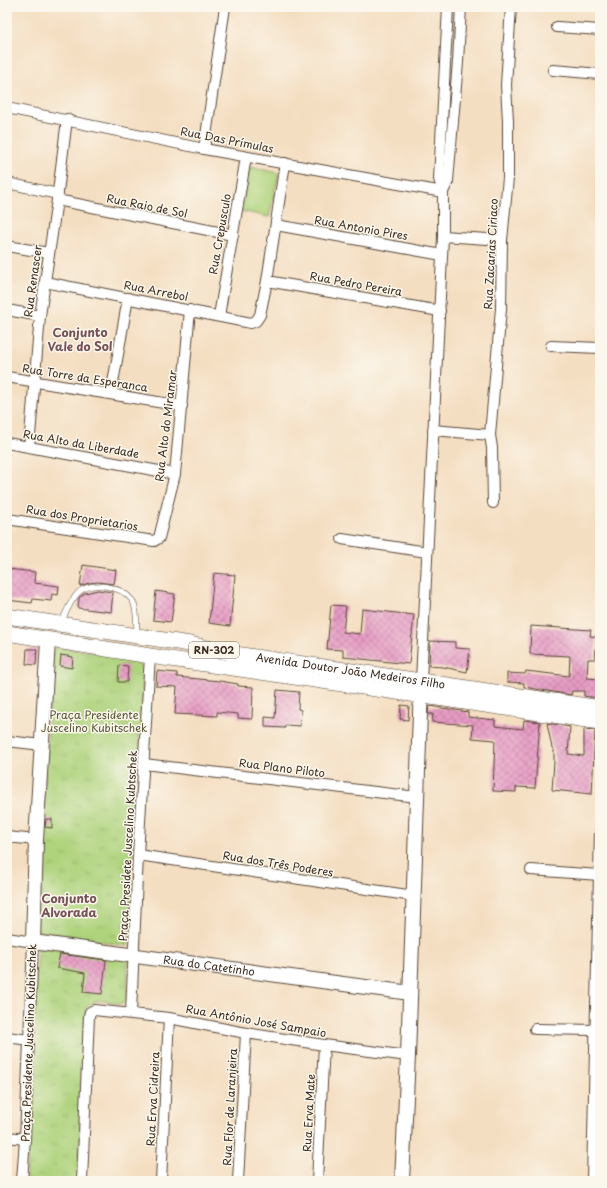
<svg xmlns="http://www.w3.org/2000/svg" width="607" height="1188" font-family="'Playpen Sans',sans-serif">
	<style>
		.grass { fill: #aed37c; stroke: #747e4d }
		.park { fill: url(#park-tufts); stroke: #747e4d }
		.building { fill: url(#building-cross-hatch) }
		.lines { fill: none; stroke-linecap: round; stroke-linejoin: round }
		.service-casing { stroke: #574536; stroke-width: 6 }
		.minor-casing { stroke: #574536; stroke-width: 12 }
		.secondary-casing { stroke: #574536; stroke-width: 16 }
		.primary-casing { stroke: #574536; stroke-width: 16 }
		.service { stroke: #fff; stroke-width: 5 }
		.minor { stroke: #fff; stroke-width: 10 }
		.secondary { stroke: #fff; stroke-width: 14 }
		.primary { stroke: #fff; stroke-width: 15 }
		.labels { text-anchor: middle; stroke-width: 3; stroke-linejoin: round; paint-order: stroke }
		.shield { fill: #fbf7ec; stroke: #75685c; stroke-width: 1 }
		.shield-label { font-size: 10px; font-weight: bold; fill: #3b2a1e }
		.street-label { font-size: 11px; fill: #3b2a1e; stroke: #fbf7ec }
		.park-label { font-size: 11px; fill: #585436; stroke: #fbf7ec }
		.neighbourhood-label { font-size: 12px; font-weight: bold; fill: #775258; stroke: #fbf7ec }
	</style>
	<defs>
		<pattern id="park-tufts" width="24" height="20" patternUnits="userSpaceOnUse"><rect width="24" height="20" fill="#aed37c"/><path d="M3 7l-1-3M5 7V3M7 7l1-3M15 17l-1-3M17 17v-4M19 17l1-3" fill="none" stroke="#97b56b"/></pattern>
		<pattern id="building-cross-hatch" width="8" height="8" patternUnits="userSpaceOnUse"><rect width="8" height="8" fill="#e79bc5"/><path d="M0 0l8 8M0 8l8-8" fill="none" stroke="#bc7f9f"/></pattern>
	</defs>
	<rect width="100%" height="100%" fill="#fbf7ec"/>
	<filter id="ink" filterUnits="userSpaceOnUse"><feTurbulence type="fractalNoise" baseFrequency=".025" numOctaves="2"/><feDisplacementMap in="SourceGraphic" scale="8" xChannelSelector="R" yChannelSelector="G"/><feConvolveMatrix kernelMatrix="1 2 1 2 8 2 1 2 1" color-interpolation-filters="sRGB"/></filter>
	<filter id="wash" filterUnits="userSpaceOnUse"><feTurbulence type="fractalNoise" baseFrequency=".012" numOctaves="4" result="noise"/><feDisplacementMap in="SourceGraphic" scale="16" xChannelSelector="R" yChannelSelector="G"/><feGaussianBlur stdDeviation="0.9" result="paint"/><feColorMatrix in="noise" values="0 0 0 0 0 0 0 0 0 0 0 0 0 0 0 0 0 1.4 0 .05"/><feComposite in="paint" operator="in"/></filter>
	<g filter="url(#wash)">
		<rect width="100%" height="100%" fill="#f4dec1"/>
		<path class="grass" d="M250 167 279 173 269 217 241 211Z"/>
		<g class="park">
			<path d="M55 647 132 657 144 669 128 946 37 931 52 654Z"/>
			<path d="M38 947 128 958 127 1001 122 1004C109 1002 94 996 86 1009L78 1181H26Z"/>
		</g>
		<g id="blocks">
			<g class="building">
				<path d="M83 565 116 570 114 584 97 582 89 583 80 586Z"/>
				<path d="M7 569 35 572 34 583 59 586 58 595 52 594 51 601 33 599 32 603 7 600Z"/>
				<path d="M214 573 235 575 230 626 209 623Z"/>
				<path d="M98 590 113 592 111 612 78 608 79 598 81 596 85 593Z"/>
				<path d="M156 591 175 594 171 622 153 620Z"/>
				<path d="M331 605 346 606 343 632 360 634 362 609 414 615 409 664 343 657V650L327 649Z"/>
				<path d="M531 626 591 630 590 636 597 637 595 659H588L587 678 599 679 597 698 584 696V691H572L571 695 524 687V683L507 682V673L525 674 526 671 569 676 570 656 530 654Z"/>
				<path d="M430 641 455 642V648L470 649 467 672 443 667 429 666Z"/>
				<path d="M27 649H37L36 665 26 664Z"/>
				<path d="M61 655 73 657 72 668 60 666Z"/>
				<path d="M119 665 128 666 127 682H118Z"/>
				<path d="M157 671 177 673V677L220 681 238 684V686L253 687 252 719 238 718V714L217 712V716L175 714 177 687 156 686Z"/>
				<path d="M277 690 299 692 298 709 301 710 300 726 285 725V728L265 727V717L275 718Z"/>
				<path d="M401 705 409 706 408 720 400 719Z"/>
				<path d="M429 706 468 712V717L495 720V726L523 729 524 720 540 722 535 788 516 787V792L493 791 495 740 472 738 473 725 432 722 433 714H428Z"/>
				<path d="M547 723 570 727 568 754 584 756V729L595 730 592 794 552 790 554 762V749L552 748Z"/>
				<path d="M46 819H52V828L45 827Z"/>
				<path d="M60 954 106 960 102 994 83 992 85 973 57 968Z"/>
			</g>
		</g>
	</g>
	<g filter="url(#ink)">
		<use href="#blocks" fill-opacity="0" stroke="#574536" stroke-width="1"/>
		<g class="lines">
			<g class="service-casing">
				<path id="service" d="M61 623C66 613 70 601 78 593 91 580 121 586 132 600 138 609 136 623 137 634"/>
			</g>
			<g class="minor-casing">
				<g id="minor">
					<path d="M557 27 600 30"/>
					<path d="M553 70 600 74"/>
					<path d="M7 108 204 149 443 192"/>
					<path d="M204 149 225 7"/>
					<path d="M7 183 58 194"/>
					<path d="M443 192 448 181 458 62 461 7"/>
					<path d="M57 200 233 235"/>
					<path d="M276 225 442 255"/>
					<path d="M443 236 502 240"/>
					<path d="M7 246 49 253"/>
					<path d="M267 281 440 311"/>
					<path d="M45 282 251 323 256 321 260 315 267 281 285 163"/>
					<path d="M7 310 40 316"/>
					<path d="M219 316 246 157"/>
					<path d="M551 346 600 348"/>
					<path d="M7 377 182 406"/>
					<path d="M111 394 128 298"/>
					<path d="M433 430 490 435"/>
					<path d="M7 443 175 474"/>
					<path d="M29 447 40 316 57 200 67 119"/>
					<path d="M493 503 492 448 490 435 501 309 502 240 508 178V121L506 85 511 7"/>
					<path d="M7 519 154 541 159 538 175 474 190 310"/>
					<path d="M342 539 427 552"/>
					<path d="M421 681 443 236V192L439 179 448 7"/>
					<path d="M7 741 42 745"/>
					<path d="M144 764 417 797"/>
					<path d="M7 837 36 840"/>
					<path d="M138 855 414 896"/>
					<path d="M531 870 599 875"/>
					<path d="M7 938 33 942 25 1139 22 1181"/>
					<path d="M131 1013 138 855 150 656"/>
					<path d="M535 1029 597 1030"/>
					<path d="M7 1037 29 1040"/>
					<path d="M7 1137 25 1139"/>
					<path d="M82 1181 89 1016 90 1012 94 1010 169 1018 246 1033 324 1045 408 1056"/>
					<path d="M161 1181 169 1018"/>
					<path d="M238 1181 246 1033"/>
					<path d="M317 1181 324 1045"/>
					<path d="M592 1181 600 831"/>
				</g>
			</g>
			<g class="secondary-casing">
				<g id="secondary">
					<path id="s1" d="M48 641 36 840 33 942 410 993"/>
					<path d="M402 1181 408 1056 421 685"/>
				</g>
			</g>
			<g class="primary-casing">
				<g id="primary">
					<path id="s2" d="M7 616 190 644 235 654 421 681 600 708"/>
					<path d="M7 633 150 656 600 722"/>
				</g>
			</g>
			<use href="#service" class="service"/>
			<use href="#minor" class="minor"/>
			<use href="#secondary" class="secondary"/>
			<use href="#primary" class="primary"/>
		</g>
	</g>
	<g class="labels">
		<rect class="shield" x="189" y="642" width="50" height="16" rx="3"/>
		<g class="shield-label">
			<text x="214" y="654">RN-302</text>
		</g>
		<g class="street-label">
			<text transform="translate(227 140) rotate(11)" y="4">Rua Das Prímulas</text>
			<text transform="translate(147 206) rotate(11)" y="4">Rua Raio de Sol</text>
			<text transform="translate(361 228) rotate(10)" y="4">Rua Antonio Pires</text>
			<text transform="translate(220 234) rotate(-80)" y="4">Rua Crepusculo</text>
			<text transform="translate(491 254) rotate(-87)" y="4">Rua Zacarias Ciriaco</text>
			<text transform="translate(33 281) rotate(-82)" y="4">Rua Renascer</text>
			<text transform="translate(356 284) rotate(10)" y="4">Rua Pedro Pereira</text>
			<text transform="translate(156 291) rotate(11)" y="4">Rua Arrebol</text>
			<text transform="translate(85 378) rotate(9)" y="4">Rua Torre da Esperanca</text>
			<text transform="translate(166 426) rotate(-83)" y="4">Rua Alto do Miramar</text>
			<text transform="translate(81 444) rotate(10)" y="4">Rua Alto da Liberdade</text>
			<text transform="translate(82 518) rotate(9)" y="4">Rua dos Proprietarios</text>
			<text dy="4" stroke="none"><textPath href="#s2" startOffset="348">Avenida Doutor João Medeiros Filho</textPath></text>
			<text transform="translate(282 768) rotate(7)" y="4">Rua Plano Piloto</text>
			<text transform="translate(128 846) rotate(-87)" y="4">Praça Presidete Juscelino Kubtschek</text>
			<text transform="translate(278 864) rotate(9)" y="4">Rua dos Três Poderes</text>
			<text dy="4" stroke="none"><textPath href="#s1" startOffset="479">Rua do Catetinho</textPath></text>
			<text transform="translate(256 1021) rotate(10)" y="4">Rua Antônio José Sampaio</text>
			<text transform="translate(29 1043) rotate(-88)" y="4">Praça Presidente Juscelino Kubitschek</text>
			<text transform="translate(153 1099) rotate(-87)" y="4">Rua Erva Cidreira</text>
			<text transform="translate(230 1107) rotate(-87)" y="4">Rua Flor de Laranjeira</text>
			<text transform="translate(309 1113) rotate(-87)" y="4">Rua Erva Mate</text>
		</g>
		<g class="park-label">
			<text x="94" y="719">Praça Presidente<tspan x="94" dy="13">Juscelino Kubitschek</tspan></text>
		</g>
		<g class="neighbourhood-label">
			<text x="80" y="337">Conjunto<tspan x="80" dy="14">Vale do Sol</tspan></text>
			<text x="69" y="903">Conjunto<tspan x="69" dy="14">Alvorada</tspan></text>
		</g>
	</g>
	<rect width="607" height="1188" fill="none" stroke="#fbf7ec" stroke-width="24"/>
</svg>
